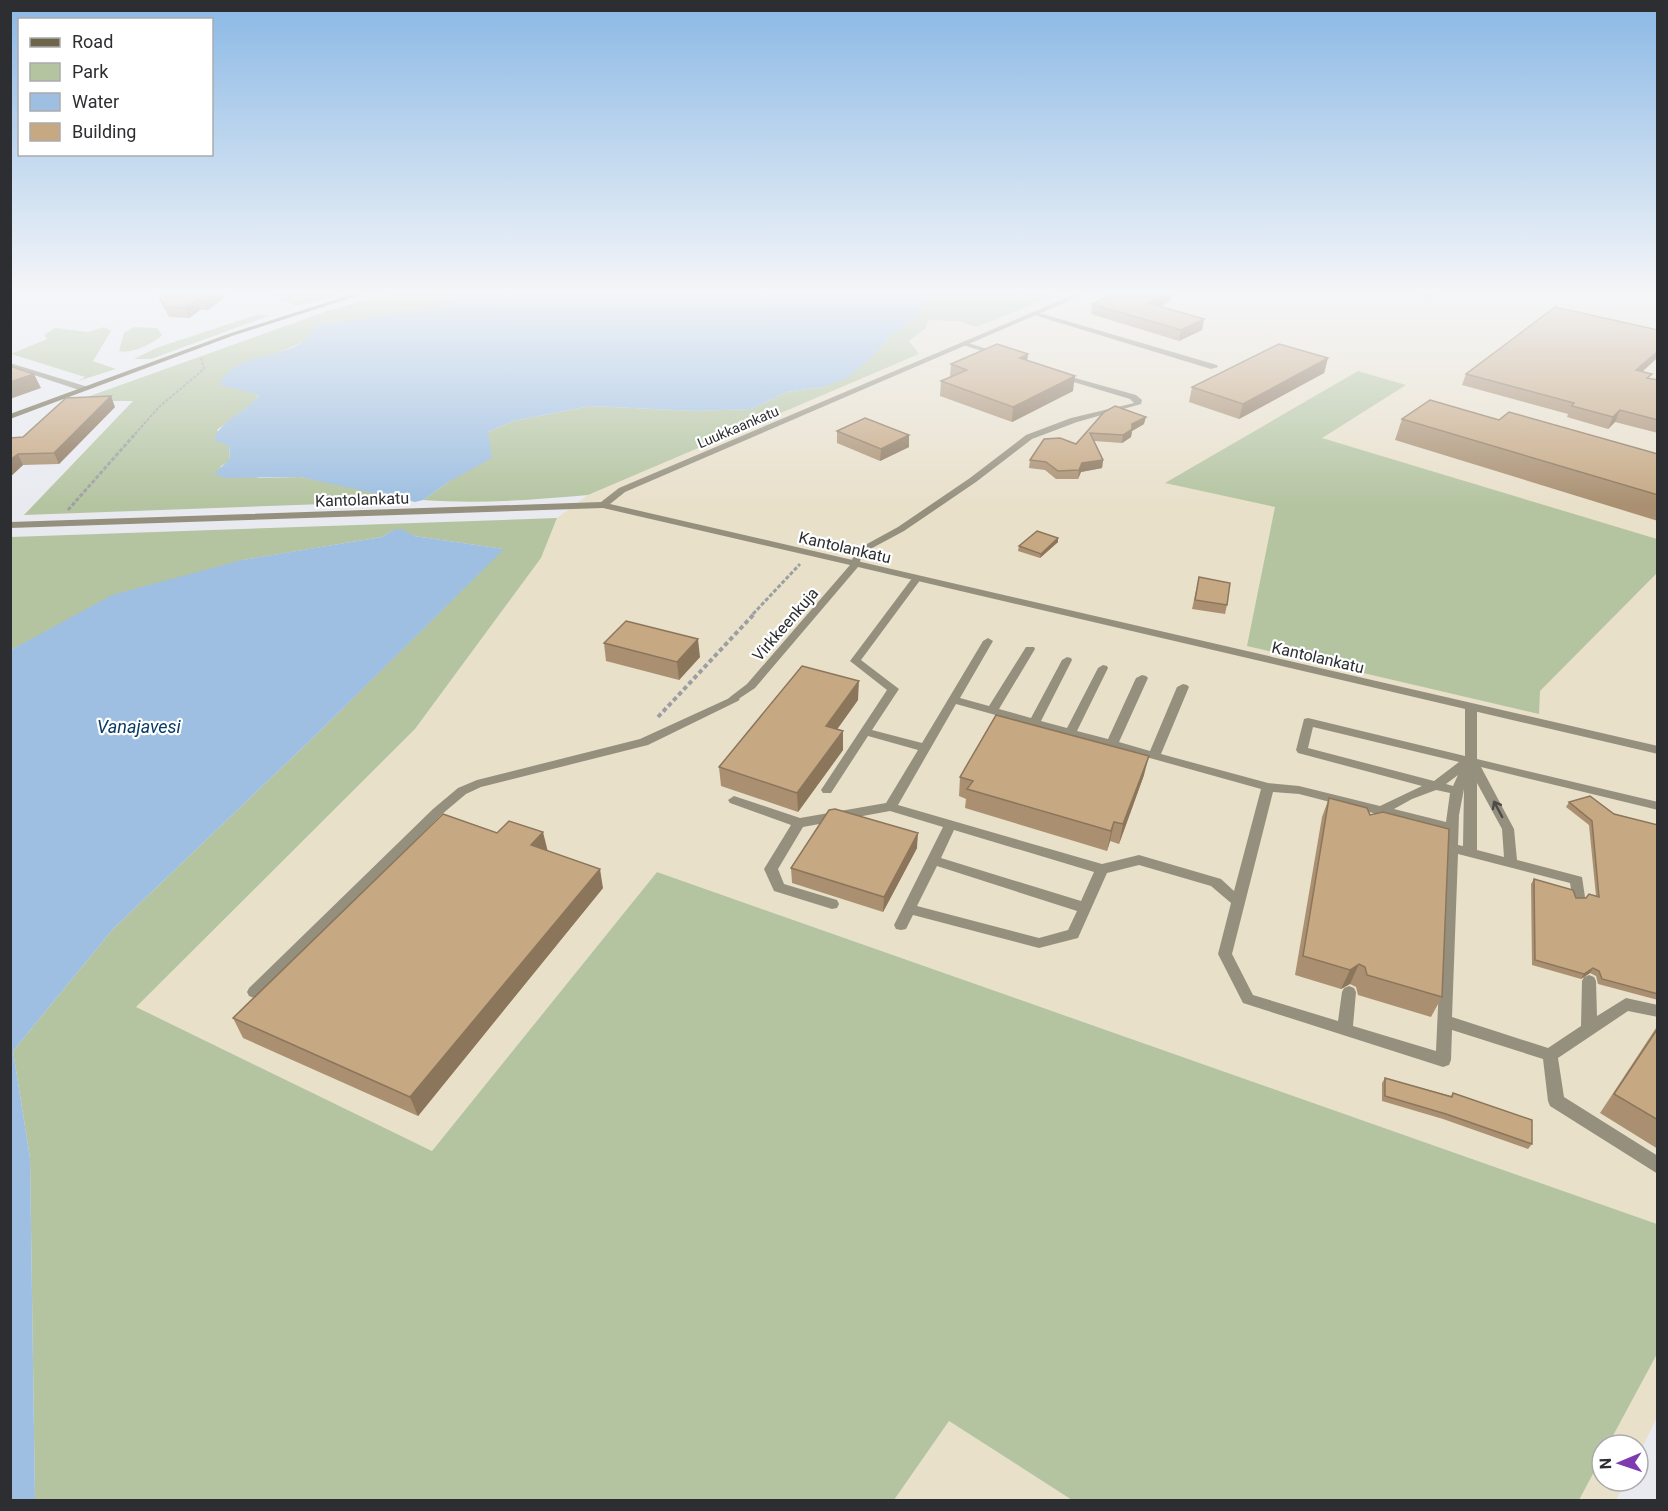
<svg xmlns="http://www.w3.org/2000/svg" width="1668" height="1511" font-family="Roboto,sans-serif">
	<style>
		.industrial { fill: #e9e0ca }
		.green { fill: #b4c4a0 }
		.water { fill: #9ebfe1 }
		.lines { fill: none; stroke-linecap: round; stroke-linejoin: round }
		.path-far2 { stroke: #9d9ea3; stroke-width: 2; stroke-dasharray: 3 1.5; stroke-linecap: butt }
		.path-far1 { stroke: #9d9ea3; stroke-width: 3; stroke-dasharray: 4 2; stroke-linecap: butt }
		.path { stroke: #9d9ea3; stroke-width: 4; stroke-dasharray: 4.5 3; stroke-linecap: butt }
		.lane { fill: #95907e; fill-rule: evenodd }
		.street { fill: #95907e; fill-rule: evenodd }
		.secondary { fill: #6d664b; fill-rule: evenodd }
		.rail { stroke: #808286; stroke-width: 3; stroke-dasharray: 7 4; stroke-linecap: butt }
		.wall { fill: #aa9071 }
		.shaded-wall { fill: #8b765c }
		.building { fill: #c6a883; stroke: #8b765c; stroke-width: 1.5 }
		.oneway { stroke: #4c4b48 }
		.labels { text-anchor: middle; stroke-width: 4.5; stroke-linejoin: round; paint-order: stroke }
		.far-street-label { font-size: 14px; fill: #2d2e31; stroke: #fff }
		.street-label { font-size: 16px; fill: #2d2e31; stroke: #fff }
		.water-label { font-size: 18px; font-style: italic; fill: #093b67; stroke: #fff }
	</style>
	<rect width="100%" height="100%" fill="#e8eaf0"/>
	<g class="industrial">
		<path d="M928 293H1657V1224L657 872 432 1151 135 1007 415 729 541 558 557 518 588 495 918 354 909 341 926 328 933 299Z"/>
		<path d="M1657 1354V1417L1638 1456V1445H1608Z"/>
		<path d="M949 1421 1072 1500H894Z"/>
		<path d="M1602 1457V1481H1626L1616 1500H1579Z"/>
	</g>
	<g class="green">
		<path d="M266 293H346L296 306Z"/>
		<path d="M391 293H478L445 307 425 311 316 325 305 341 274 355 251 361 220 385 259 394 253 403 217 430 229 446 230 460 220 467 259 478 300 477 374 491 408 501 24 515 133 401H76L327 311Z"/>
		<path d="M911 293H1047L1055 296 976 327 959 321 928 320 926 328 909 341 919 354 588 495C533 500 479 504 423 500L450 481 488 432 513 421 590 406 696 411 751 409 786 392 822 387 873 356 890 336 917 316Z"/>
		<path d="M256 315H271L151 359H134L156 348Z"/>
		<path d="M104 327 111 331 93 361 116 369 78 381 85 377 11 354 47 339 44 335 55 328 88 332Z"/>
		<path d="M134 327 157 328 162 335C153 344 132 354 119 351L124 333Z"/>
		<path d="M1358 371 1406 385 1322 438 1657 539V573L1540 691 1539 714 1247 646 1275 507 1165 483Z"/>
		<path d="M557 518 541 558 415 729 136 1007 432 1151 657 872 1657 1224V1354L1608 1445H1602V1457L1579 1500H1072L949 1421 894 1500H35L30 1158 13 1051 113 929 321 730 503 549 414 536 393 530 382 537 243 560 41 635 11 650V537Z"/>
	</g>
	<g class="water">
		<path d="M478 293H911L922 300 917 316 890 336 873 356 847 378 822 387 786 392 751 409 696 411 590 406 513 421 488 432 492 458 450 481 423 500 415 502 300 477 225 478 214 474 230 459 229 446 214 440C221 419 246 413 259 395L220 385C231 353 282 360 305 340 309 336 312 329 316 325L445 307 447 300Z"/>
		<path d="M401 529 414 536 504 549 321 730 113 929 13 1051 30 1158 35 1500H11V650L112 595 242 560 382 537 393 530Z"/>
	</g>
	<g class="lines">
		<path class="path-far2" d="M135 434 159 407 204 369 201 358"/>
		<g class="path-far1">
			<path d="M68 510 136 433"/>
			<path d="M753 614 800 564"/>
		</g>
		<path class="path" d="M658 717 755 613"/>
		<g class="lane">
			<path d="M1036 312 1217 365 1218 367 1211 369 1034 315V313Z"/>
			<path d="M965 342 1000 353 1002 354 998 356 963 345V343Z"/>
			<path d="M10 363 88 387 89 389 82 391 10 367Z"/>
			<path d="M1057 373 1136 395 1142 400 1141 404 1077 422 1032 439 976 482 904 531 863 553 858 567H852L850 565 856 550 898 527 970 478 1026 435 1071 418 1134 403 1130 399 1057 377Z"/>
			<path d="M916 576 921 579 861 660 899 689 872 730 922 743 983 641 988 638 993 641 960 698 989 706 1026 647H1034L1035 649 999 709 1031 718 1062 660 1067 657 1071 658 1072 660 1041 721 1067 728 1098 668 1103 665 1107 666 1108 668 1077 731 1108 739 1136 678 1142 675 1146 676 1148 678 1119 742 1150 751 1177 687 1183 684 1187 685 1189 687 1161 754 1268 783 1299 786 1380 806 1422 786 1298 753 1296 750 1304 719 1308 718 1465 756V707L1471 704 1477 707V759L1658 802V810L1481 767 1514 829 1517 860 1582 877 1585 897 1583 901H1573L1570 883 1458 854 1452 1017 1548 1048 1581 1026 1582 981 1584 977 1589 975 1594 977 1596 981 1597 1016 1626 998 1658 1005V1017L1628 1011 1558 1058 1564 1097 1658 1156V1174L1550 1106 1548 1101 1543 1059 1452 1030 1451 1060 1449 1065 1443 1067 1243 1003 1218 954 1231 903 1211 886 1139 865 1107 873 1078 938 1039 948 913 915 906 929 901 930 896 929 894 925 943 827 890 811 803 827 778 869 784 884 837 900 839 904 837 908 832 909 774 891 764 869 791 825 730 803 728 800 734 796 800 818 886 803 918 750 868 736 831 793H823L821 790 887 690 850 661 913 577ZM956 704 1261 789 1234 891 1221 879 1139 855 1102 864 898 805ZM1313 727 1459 762 1434 781 1308 748ZM1458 775 1453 786 1446 784ZM1477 783 1502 829 1504 857 1477 850ZM1464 789 1463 846 1458 845 1459 815ZM1436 790 1450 793 1446 822 1394 809 1412 799ZM1273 792 1299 794 1373 813 1379 816 1383 815 1446 831 1436 1051 1353 1026 1356 992 1354 988 1349 986 1344 988 1342 992 1338 1021 1253 995 1232 954ZM954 830 1094 872 1081 901 941 858ZM937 866 1077 911 1068 930 1039 938 917 906Z"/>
			<path d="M734 696 740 699 738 701 648 745 481 787 466 794 441 815 259 996 254 998 249 996 247 992 249 988 433 809 458 788 477 780 640 739Z"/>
		</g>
		<path class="street" d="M1078 293H1087L625 492 610 504 1658 746V754L858 567 755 688 734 702 728 699 730 697 747 684 850 565 603 508 10 528V522L601 502 619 488Z"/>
		<path class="secondary" d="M356 293H366L232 336 10 419V414L228 334Z"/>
		<path class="rail" d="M10 295 26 293"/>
	</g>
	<g class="wall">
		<path d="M156 293H230L208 310H200L189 318 169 317Z"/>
		<path d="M1412 293H1437L1430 298Z"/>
		<path d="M1170 301 1160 307 1204 319 1202 330 1179 341 1091 314 1092 304Z"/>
		<path d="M1658 330V357L1642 372 1650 379 1658 380V433L1615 422 1608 429 1567 417 1568 414 1462 385 1466 374Z"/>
		<path d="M1028 354 1027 360 1073 391 1012 422 940 396 941 381 950 377 951 364Z"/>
		<path d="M1328 358 1324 373 1239 419 1189 402 1192 387Z"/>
		<path d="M115 407 59 464 23 465 10 477V438L23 437Z"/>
		<path d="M1104 412 1144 424 1132 431 1131 437 1122 443 1094 441 1103 460 1102 468 1081 472 1078 479H1056L1045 470 1029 468 1030 460 1076 444Z"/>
		<path d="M1402 419 1499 420 1658 454V521L1395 440Z"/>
		<path d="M837 431 909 447 880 461 837 443Z"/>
		<path d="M1058 542 1040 558 1018 551 1019 546Z"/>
		<path d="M1197 586 1227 605 1225 614 1192 609Z"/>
		<path d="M604 643 700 657 679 680 606 661Z"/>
		<path d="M858 700 837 729 843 731V750L798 812 721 786 719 767Z"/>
		<path d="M1144 775 1119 844 1110 841 1107 851 965 808 966 799 959 796 960 777Z"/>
		<path d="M1329 798 1370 815 1442 997 1431 1017 1358 995 1356 987 1350 984 1341 989 1295 975 1322 817Z"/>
		<path d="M1569 802 1658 825V1000L1598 984 1596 976 1590 973 1581 979 1532 965 1531 884 1534 879 1576 898H1586L1596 896 1589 825 1566 807Z"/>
		<path d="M917 848 883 912 792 883 791 868Z"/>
		<path d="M547 850 603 888 418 1116 243 1038 233 1018Z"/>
		<path d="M1658 1025V1149L1600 1113Z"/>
		<path d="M1385 1078 1451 1096 1453 1093 1532 1144 1528 1149 1443 1119 1382 1101V1083Z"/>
	</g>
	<g class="shaded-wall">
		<path d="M213 293H230L208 310 204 300Z"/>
		<path d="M1168 293H1172L1170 301 1146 314 1148 303Z"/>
		<path d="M1431 293H1437L1430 298Z"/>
		<path d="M197 300 200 310 189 318 185 308Z"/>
		<path d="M1204 319 1202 330 1179 341 1181 330Z"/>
		<path d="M1658 351V357L1631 382 1636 370Z"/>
		<path d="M1028 354 1026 369 1020 358Z"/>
		<path d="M1328 358 1324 373 1239 419 1243 404Z"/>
		<path d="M34 374 41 388 10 399V382Z"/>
		<path d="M1075 376 1073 391 1012 422 1013 407Z"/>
		<path d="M111 396 115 407 59 464 54 453Z"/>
		<path d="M1620 410 1615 422 1608 429 1613 417Z"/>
		<path d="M1146 417 1144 424 1132 431 1131 437 1122 443 1123 435 1132 424Z"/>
		<path d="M909 435V447L880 461 881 449Z"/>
		<path d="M18 454 23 465 10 477V460Z"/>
		<path d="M1103 460 1102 468 1081 472 1078 479 1079 470 1082 463Z"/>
		<path d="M1058 538V542L1040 558 1041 554Z"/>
		<path d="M698 639 700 657 679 680 677 662Z"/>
		<path d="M859 681 858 700 826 745V726Z"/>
		<path d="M843 731V750L798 812 797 793Z"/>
		<path d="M1149 756 1144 775 1119 844 1123 824Z"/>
		<path d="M1114 822 1110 841 1107 851 1111 831Z"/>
		<path d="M543 832 548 852 531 845Z"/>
		<path d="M918 833 917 848 883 912 884 897Z"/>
		<path d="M600 869 603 888 418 1116 410 1097Z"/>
		<path d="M1359 964 1350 984 1341 989 1350 970Z"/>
		<path d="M1593 968 1590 973 1581 979 1584 974Z"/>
	</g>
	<g class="building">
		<path d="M158 293H213L204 300H197L185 308 165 307Z"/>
		<path d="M1116 293H1168L1148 303 1204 319 1181 330 1092 304Z"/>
		<path d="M1555 307 1658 330V351L1636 370 1652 374 1647 378 1658 380V420L1620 410 1613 417 1572 406 1574 403 1466 374Z"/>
		<path d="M997 344 1028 354 1020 358 1075 376 1013 407 941 381 967 370 951 364Z"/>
		<path d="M1279 344 1328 358 1243 404 1192 387Z"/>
		<path d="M10 366 34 374 10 382Z"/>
		<path d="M111 396 54 453 18 454 10 460V438L23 437 66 398Z"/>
		<path d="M1430 400 1499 420 1509 412 1658 454V495L1402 419Z"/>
		<path d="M1115 406 1146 417 1132 424V429L1123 435 1090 433 1103 460 1082 463 1079 470 1058 471 1046 462 1030 460 1044 439 1060 438 1076 444 1104 412Z"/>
		<path d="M865 418 909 435 881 449 837 431Z"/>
		<path d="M1037 531 1058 538 1041 554 1019 546Z"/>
		<path d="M1199 577 1230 583 1227 605 1195 600Z"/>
		<path d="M626 621 698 639 677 662 604 643Z"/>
		<path d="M802 666 859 681 826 726 843 731 797 793 719 767Z"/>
		<path d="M996 715 1149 756 1123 824 1114 822 1111 831 967 789 973 781 960 777Z"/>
		<path d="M1590 796 1614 814 1658 825V994L1602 979 1599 971 1593 968 1584 974 1535 960 1534 879 1573 890 1576 898H1586L1589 894 1599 897 1592 821 1569 802Z"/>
		<path d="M1329 798 1367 808 1370 815 1383 812 1449 829 1442 997 1367 975 1365 967 1359 964 1350 970 1303 956Z"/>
		<path d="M835 809 918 833 884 897 791 868 829 810Z"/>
		<path d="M443 814 497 833 509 821 543 832 531 845 600 869 410 1097 233 1018Z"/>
		<path d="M1658 1028V1120L1614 1094Z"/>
		<path d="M1385 1078 1452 1097 1453 1093 1532 1120V1144L1446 1114 1385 1096Z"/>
	</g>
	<defs><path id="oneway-shaft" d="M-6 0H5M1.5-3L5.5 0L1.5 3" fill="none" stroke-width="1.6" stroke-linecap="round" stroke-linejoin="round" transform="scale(1.5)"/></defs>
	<use class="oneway" href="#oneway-shaft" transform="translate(1498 809) rotate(-118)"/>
	<linearGradient id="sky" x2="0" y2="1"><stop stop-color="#8ab8e5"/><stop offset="0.58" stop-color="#f5f6f8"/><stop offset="1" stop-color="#f5f6f8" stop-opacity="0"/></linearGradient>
	<rect width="1668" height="505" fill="url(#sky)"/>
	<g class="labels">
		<g class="far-street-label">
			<text transform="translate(738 427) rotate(-23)" y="5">Luukkaankatu</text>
		</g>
		<g class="street-label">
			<text transform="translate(362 499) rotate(-2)" y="6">Kantolankatu</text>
			<text transform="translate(845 547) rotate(13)" y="6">Kantolankatu</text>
			<text transform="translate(785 624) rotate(-49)" y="6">Virkkeenkuja</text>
			<text transform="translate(1318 657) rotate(13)" y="6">Kantolankatu</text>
		</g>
		<g class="water-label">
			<text x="139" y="733">Vanajavesi</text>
		</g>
	</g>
	<rect width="1668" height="1511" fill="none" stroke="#2d2e31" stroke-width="24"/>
	<rect x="18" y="18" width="195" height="138" fill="#ffffff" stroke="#ababad" stroke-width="1.5"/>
	<rect x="30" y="38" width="30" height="9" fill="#6d664b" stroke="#ababad" stroke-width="1.5"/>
	<text x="72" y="48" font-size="18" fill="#2d2e31">Road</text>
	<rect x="30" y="63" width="30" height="18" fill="#b4c4a0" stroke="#ababad" stroke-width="1.5"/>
	<text x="72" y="78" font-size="18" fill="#2d2e31">Park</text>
	<rect x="30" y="93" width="30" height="18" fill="#9ebfe1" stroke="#ababad" stroke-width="1.5"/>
	<text x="72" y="108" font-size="18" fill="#2d2e31">Water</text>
	<rect x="30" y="123" width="30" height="18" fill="#c6a883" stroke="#ababad" stroke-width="1.5"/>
	<text x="72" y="138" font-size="18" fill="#2d2e31">Building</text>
	<g transform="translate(1620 1463) rotate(268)"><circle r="28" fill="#ffffff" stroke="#ababad" stroke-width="1.5"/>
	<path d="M0-4.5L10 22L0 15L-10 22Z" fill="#7d3baf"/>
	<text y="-9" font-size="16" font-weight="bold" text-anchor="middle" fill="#2d2e31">N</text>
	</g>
</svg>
